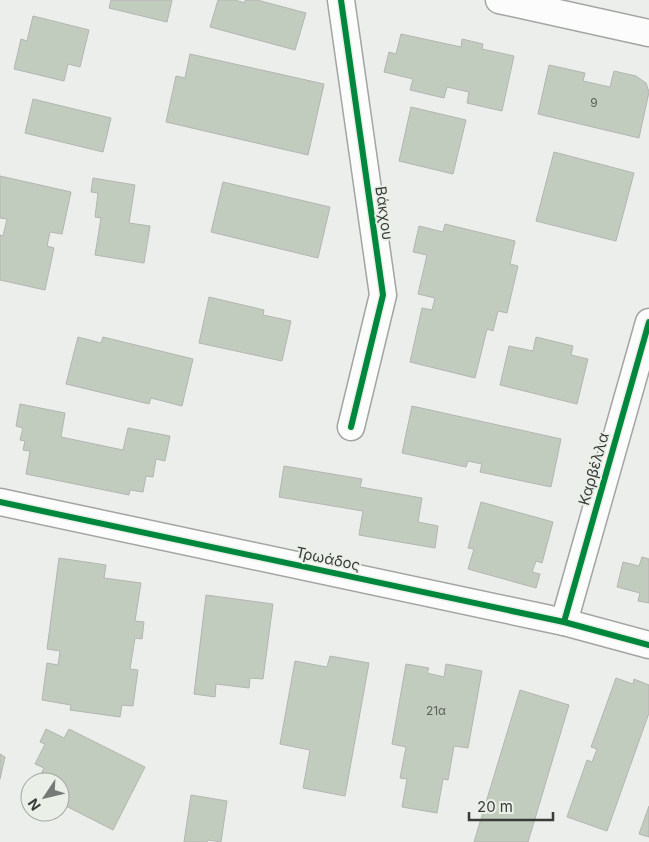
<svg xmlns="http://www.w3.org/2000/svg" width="649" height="842" font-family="Inter,sans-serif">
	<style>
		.building { fill: #c2ccbe; stroke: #b3b5b2 }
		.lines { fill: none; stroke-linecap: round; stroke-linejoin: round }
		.minor-casing { stroke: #a3a5a2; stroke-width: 29 }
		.minor { stroke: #fcfcfc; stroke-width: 26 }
		.cycleway-casing { stroke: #eaf0e8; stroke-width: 9 }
		.cycleway { stroke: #00873e; stroke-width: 6 }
		.labels { text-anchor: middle; stroke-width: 4; stroke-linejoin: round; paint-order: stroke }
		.number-label { font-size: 12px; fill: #5b605a }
		.street-label { font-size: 15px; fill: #393c38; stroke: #eaf0e8 }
	</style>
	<rect width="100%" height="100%" fill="#ebeeea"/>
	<g class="building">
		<path d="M111 0H172L167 22 109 8Z"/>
		<path d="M218 0H235L245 3V0H257L306 13 295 50 210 27Z"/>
		<path d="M33 16 89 30 80 67 68 64 64 81 14 69 21 39 27 41Z"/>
		<path d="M401 34 461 47 462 39 483 44 482 49 514 56 502 111 467 103 469 92 447 87 444 98 410 90 413 79 384 72 389 52 396 54Z"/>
		<path d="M190 54 324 84 308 155 166 122 176 76 185 78Z"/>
		<path d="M549 65 585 73 583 81 610 87 614 71 636 76 646 83 649 92 639 138 538 114Z"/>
		<path d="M33 99 111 118 103 152 25 133Z"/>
		<path d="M411 107 466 120 453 174 399 161Z"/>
		<path d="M554 152 634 173 616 241 536 221Z"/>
		<path d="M0 176 71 192 62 234 50 232 47 246 54 248 45 290 0 280V235L3 236 7 219 0 218Z"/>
		<path d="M93 178 135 185 129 223 150 226 144 263 95 255 101 218 95 217 98 193 91 192Z"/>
		<path d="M223 182 330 207 318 258 211 232Z"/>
		<path d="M445 224 515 241 510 264 518 266 507 313 498 311 493 331 487 329 475 378 410 362 422 308 432 310 435 298 418 294 427 255 413 252 419 226 443 232Z"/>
		<path d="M209 297 264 310 263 315 291 321 282 361 199 343Z"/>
		<path d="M78 337 101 343 103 337 193 359 182 406 151 398 149 404 66 384Z"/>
		<path d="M536 337 573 346 571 355 588 359 577 404 500 385 509 346 533 351Z"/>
		<path d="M20 404 65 413 61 437 123 450 128 428 170 436 165 461 156 459 153 477 146 476 143 492 130 490 129 495 26 474 30 451 23 450 25 441 20 440 23 428 16 426Z"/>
		<path d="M412 406 561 439 551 487 480 472 482 464 468 461 466 467 402 453Z"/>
		<path d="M284 466 362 479 360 487 422 498 418 522 438 526 435 548 359 535 363 511 279 497Z"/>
		<path d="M481 502 553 522 542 563 536 561 532 572 540 574 536 588 468 569 474 549 468 548Z"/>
		<path d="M642 557 649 559V603L638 601 640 593 617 587 623 562 639 566Z"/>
		<path d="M59 558 106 565 104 578 141 583 135 621 144 622 142 639 135 638 130 669 138 670 133 706 122 705 120 717 70 710 71 705 42 700 47 663 58 665 60 651 47 649Z"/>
		<path d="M206 595 273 604 263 679 250 678 249 688 216 684 215 697 194 694Z"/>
		<path d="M330 656 369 663 345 796 303 788 310 750 280 744 295 661 327 667Z"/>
		<path d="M406 664 429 668 427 673 444 677 446 664 482 671 468 748 454 746 448 780 443 779 437 813 402 807 407 779 400 778 406 747 392 744Z"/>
		<path d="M616 678 633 684 634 679 649 685V713L607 831 567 817 587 760 592 762 597 749 591 747Z"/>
		<path d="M520 690 569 705 528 842H474Z"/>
		<path d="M46 729 64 738 69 729 145 767 113 830 60 803V782H37L44 768 35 764 45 744 40 742Z"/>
		<path d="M0 754 5 757 0 779Z"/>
		<path d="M191 795 227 801 221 842 208 840 207 842H184Z"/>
		<path d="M649 806V837L639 834Z"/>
	</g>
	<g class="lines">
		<g class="minor-casing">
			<g id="minor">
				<path d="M341 0 383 295 351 427"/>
				<path d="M499 0 649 33"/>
				<path d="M0 502 564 622 649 645"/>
				<path d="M564 622 649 322"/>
			</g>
		</g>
		<use href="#minor" class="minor"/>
		<g class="cycleway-casing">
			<g id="cycleway">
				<path d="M341 0 383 295 351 427"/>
				<path d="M0 502 564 622 649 645"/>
				<path d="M564 622 649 322"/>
			</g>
		</g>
		<use href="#cycleway" class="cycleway"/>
	</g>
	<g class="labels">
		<g class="number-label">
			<text x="594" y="107">9</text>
			<text x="436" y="715">21α</text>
		</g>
		<g class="street-label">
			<text transform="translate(384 213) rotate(82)" y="5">Βάκχου</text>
			<text transform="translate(594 469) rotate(-74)" y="5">Καρβέλλα</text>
			<text transform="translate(328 559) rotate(12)" y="5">Τρωάδος</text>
		</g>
	</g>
	<g transform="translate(45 797) rotate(235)"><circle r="24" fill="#eaf0e8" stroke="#a3a8a2"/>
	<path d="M0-4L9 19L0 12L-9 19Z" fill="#777a76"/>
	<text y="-8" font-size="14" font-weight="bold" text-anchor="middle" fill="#393c38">N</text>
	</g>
	<path d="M469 812v8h84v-8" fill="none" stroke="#393c38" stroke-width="2.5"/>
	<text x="477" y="812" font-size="15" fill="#393c38" stroke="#eaf0e8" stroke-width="4" paint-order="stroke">20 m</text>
</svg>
